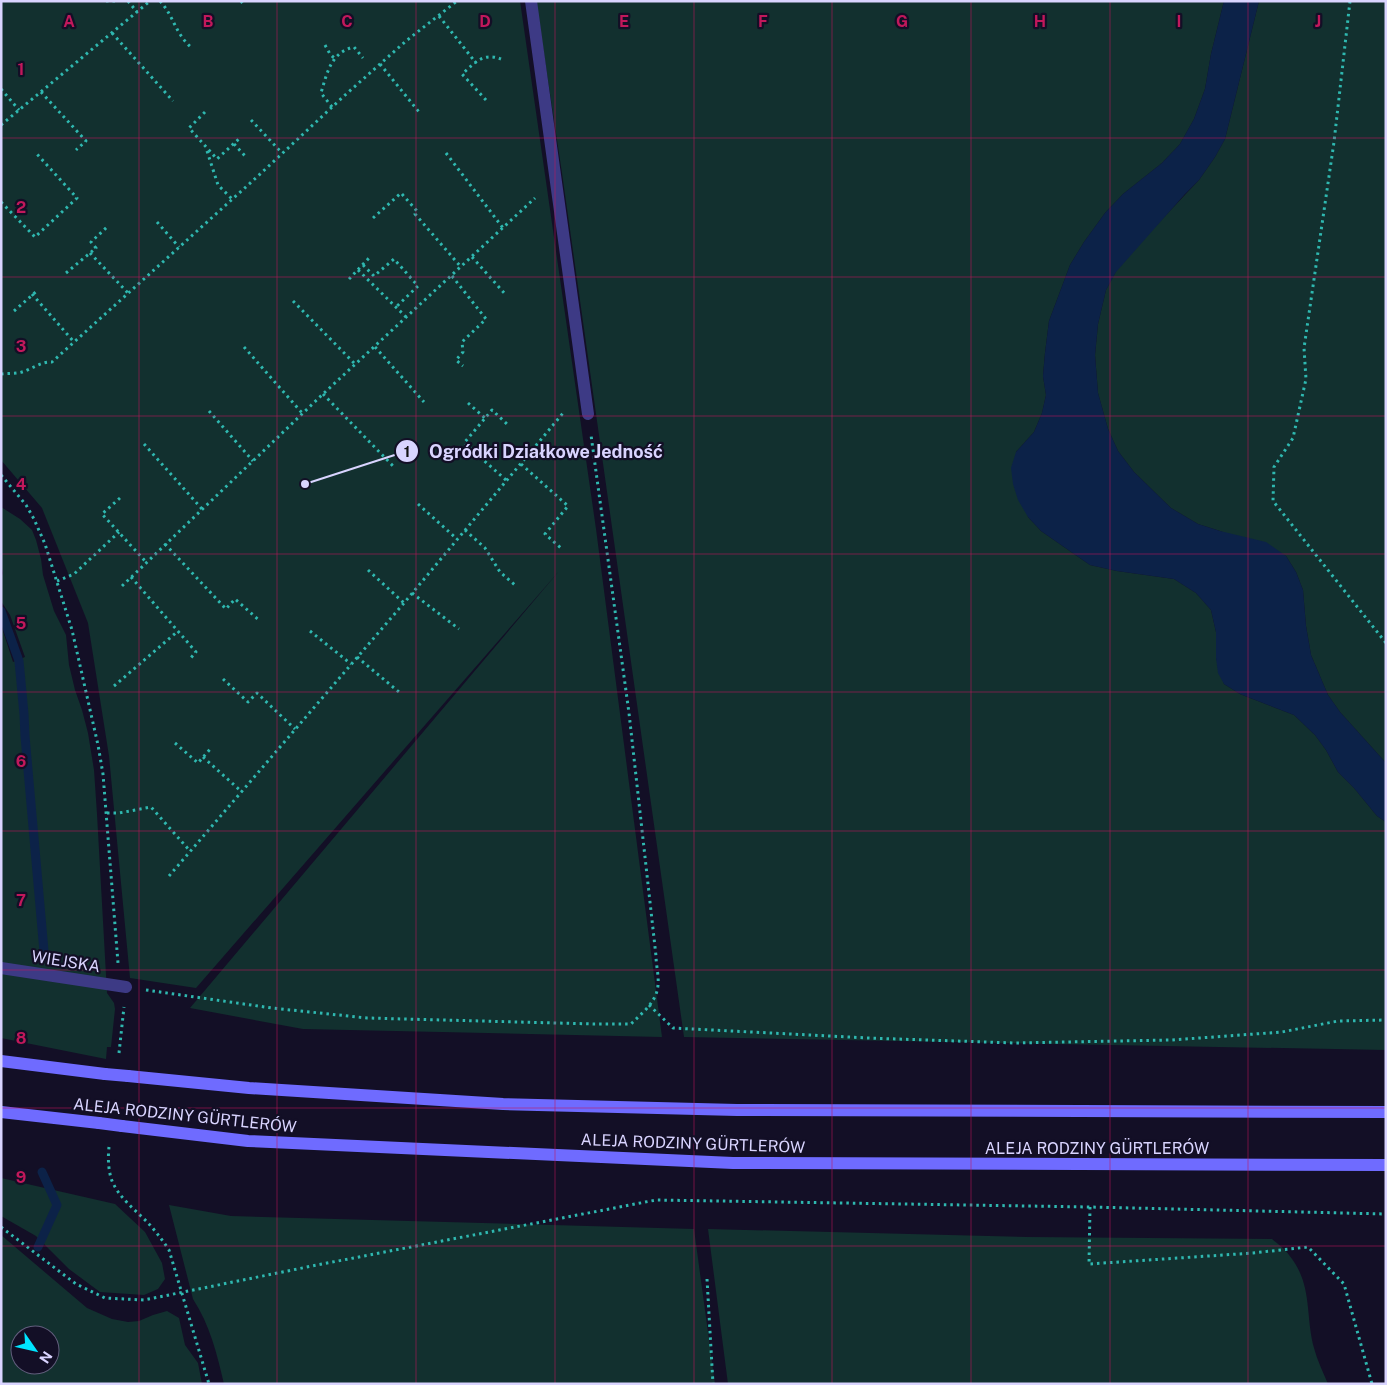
<svg xmlns="http://www.w3.org/2000/svg" width="1387" height="1385" font-family="'Public Sans',sans-serif">
	<style>
		.green { fill: #12302f; fill-rule: evenodd }
		.water { fill: #0c2248 }
		.lines { fill: none; stroke-linecap: round; stroke-linejoin: round }
		.stream { stroke: #0c2248; stroke-width: 9 }
		.path { stroke: #2fb8b0; stroke-width: 3; stroke-dasharray: 2.5 4; stroke-linecap: butt }
		.service { stroke: #3d3a85; stroke-width: 12 }
		.minor { stroke: #3d3a85; stroke-width: 12 }
		.secondary { stroke: #6f6bff; stroke-width: 12 }
		.secondary-bridge { stroke: #6f6bff; stroke-width: 12 }
		.grid { fill: none; stroke: #c2185b; stroke-width: 1; stroke-opacity: 0.55 }
		.labels { text-anchor: middle; stroke-width: 4.5; stroke-linejoin: round; paint-order: stroke }
		.street-label { font-size: 16px; fill: #d9d4ff; stroke: #130f26 }
		.grid-label { font-size: 16px; text-anchor: middle; font-weight: bold; fill: #c2185b; stroke: #130f26; stroke-width: 4.5; stroke-linejoin: round; paint-order: stroke }
		.leader { fill: none; stroke: #d9d4ff; stroke-width: 2 }
		.callout-dot { fill: #d9d4ff; stroke: #130f26; stroke-width: 2 }
		.mark-label { font-size: 15px; text-anchor: middle; font-weight: bold; fill: #111 }
		.callout-label { font-size: 18px; text-anchor: middle; font-weight: bold; fill: #d9d4ff; stroke: #130f26; stroke-width: 4.5; stroke-linejoin: round; paint-order: stroke }
	</style>
	<rect width="100%" height="100%" fill="#130f26"/>
	<g class="green">
		<path d="M1 1H520L596 529 662 1037 303 1029 190 1008 560 570 196 988 130 978 109 756 88 623 42 508 1 460Z"/>
		<path d="M536 1H1224L1211 54 1205 89 1194 119 1180 144 1162 163 1123 194 1105 213 1084 242 1070 265 1049 321 1045 353 1043 376 1046 395 1042 413 1034 432 1016 452 1028 517 1041 531 1090 565 1117 571 1174 579 1196 593 1211 610 1216 632V658L1224 684 1240 694 1294 715 1315 735 1326 750 1338 772 1354 788 1377 816 1386 822V1050L684 1037 562 173Z"/>
		<path d="M1259 1H1386V763L1340 712 1328 695 1311 655 1306 626 1303 590 1296 572 1286 556 1220 531 1198 524 1171 508 1134 472 1118 451 1108 429 1098 393 1095 355 1098 324 1106 290 1120 264 1199 180 1215 157 1225 139Z"/>
		<path d="M1 507 20 519 32 530 36 540 41 559 43 575 54 611 66 635 69 665 75 690 82 710 88 733 94 770 97 814 107 993 114 1003 115 1009 111 1047H107L106 1059 1 1038V625L13 662 25 657 10 615 1 601V579L3 573 1 564Z"/>
		<path d="M1 1178 115 1204 145 1232 162 1263 165 1279 158 1289 144 1295 100 1292 69 1269 36 1236 1 1216Z"/>
		<path d="M169 1205 231 1216 694 1229 715 1384H224C217 1354 210 1325 193 1299Z"/>
		<path d="M708 1229 1027 1237 1272 1239C1278 1244 1285 1249 1289 1255 1313 1284 1305 1315 1314 1348 1317 1360 1323 1372 1328 1384H728Z"/>
		<path d="M1 1235 87 1308 112 1319 128 1322 139 1321 153 1315 167 1311 179 1318 185 1345 198 1363 202 1384H1ZM20 1335H50V1365H20Z"/>
	</g>
	<path class="water" d="M1224 1H1259L1225 139 1215 157 1199 180 1185 194 1116 272 1106 290 1098 324 1095 355 1098 393 1108 429 1118 451 1134 472 1171 508 1198 524 1220 531 1266 542 1286 556 1296 572 1303 590 1306 626 1311 655 1328 695 1340 712 1386 763V822L1377 816 1354 788 1338 772 1326 750 1315 735 1294 715 1240 694 1224 684 1218 673 1216 658V632L1211 610 1196 593 1174 579 1117 571 1090 565 1041 531 1028 517 1018 500 1013 484 1011 468 1016 452 1034 432 1042 413 1046 395 1043 376 1045 353 1049 321 1070 265 1084 242 1105 213 1123 194 1162 163 1180 144 1194 119 1205 89 1211 54Z"/>
	<g class="lines">
		<g class="stream">
			<path d="M1 611 19 661 24 714 25 736 44 951"/>
			<path d="M38 1247 57 1205 42 1172"/>
		</g>
		<g class="path">
			<path d="M106 1H115"/>
			<path d="M128 1 137 12"/>
			<path d="M160 1C174 16 175 34 192 48"/>
			<path d="M241 1 244 5"/>
			<path d="M1350 1 1334 142 1304 348 1306 379 1293 438 1274 467 1273 501 1386 643"/>
			<path d="M439 16 476 63"/>
			<path d="M112 33 173 101"/>
			<path d="M325 45 330 54 335 59"/>
			<path d="M380 64 419 112"/>
			<path d="M1 89 19 110"/>
			<path d="M41 92 86 141 76 150"/>
			<path d="M486 100 462 74C475 63 483 52 501 59"/>
			<path d="M332 107 321 93C327 73 331 52 354 47L363 58"/>
			<path d="M205 112 189 128 217 159 241 137"/>
			<path d="M251 120 282 153"/>
			<path d="M1 125 150 1"/>
			<path d="M234 144 246 157"/>
			<path d="M207 151 218 185 232 199"/>
			<path d="M446 153 503 228"/>
			<path d="M1 202 35 237 77 198 36 153"/>
			<path d="M373 218 401 193 417 211 415 214 461 267"/>
			<path d="M157 222 179 247"/>
			<path d="M90 253 128 293"/>
			<path d="M472 257 506 295"/>
			<path d="M363 265 374 276 394 259 418 286 396 307"/>
			<path d="M358 270 406 317"/>
			<path d="M66 273 96 248 91 242 107 227"/>
			<path d="M452 276 486 319 462 342 463 352 456 360 463 366"/>
			<path d="M349 279 370 257"/>
			<path d="M32 294 74 342"/>
			<path d="M293 301 355 364"/>
			<path d="M14 311 38 290"/>
			<path d="M244 347 303 414"/>
			<path d="M375 347 424 402"/>
			<path d="M1 374C8 373 15 374 22 372 32 369 42 361 52 362L258 176 344 96 406 41 457 1"/>
			<path d="M323 394 393 466"/>
			<path d="M468 403 485 418"/>
			<path d="M209 411 253 461"/>
			<path d="M144 444 202 509"/>
			<path d="M521 464 568 506 545 534 562 549"/>
			<path d="M1 475 26 505 34 519 45 544 72 630 98 745 103 774 118 963"/>
			<path d="M506 480 464 443 492 410 507 424"/>
			<path d="M120 498 102 514 146 562"/>
			<path d="M418 504 457 539"/>
			<path d="M465 530 485 548 500 572 516 586"/>
			<path d="M165 544 226 609 235 599 260 621"/>
			<path d="M368 570 404 603"/>
			<path d="M131 577 196 652 189 660"/>
			<path d="M57 581 74 574 119 532"/>
			<path d="M122 586 323 394 535 198"/>
			<path d="M412 593 459 629"/>
			<path d="M310 631 351 664"/>
			<path d="M357 657 399 692"/>
			<path d="M223 679 248 702 257 693 295 729"/>
			<path d="M114 686 178 631"/>
			<path d="M175 743 198 763 212 747"/>
			<path d="M203 757 242 792"/>
			<path d="M107 813H119L151 807 190 851"/>
			<path d="M169 876 404 603 564 412"/>
			<path d="M146 990 272 1008 367 1018 594 1024H631C642 1013 657 1002 658 985 659 976 656 965 656 956L629 713 591 435"/>
			<path d="M649 1005 673 1028 868 1038 1015 1043 1172 1040 1282 1032 1338 1021 1386 1020"/>
			<path d="M119 1053 124 1007"/>
			<path d="M109 1147C108 1157 108 1167 111 1178 117 1197 137 1211 150 1225 157 1233 163 1241 169 1250L209 1384"/>
			<path d="M1090 1207 1089 1264 1253 1253 1308 1247 1344 1284 1372 1384"/>
			<path d="M1 1227 76 1284 105 1298 144 1300 317 1265 656 1200 1090 1207 1386 1214"/>
			<path d="M707 1279 713 1384"/>
		</g>
		<path class="service" d="M531 1 588 414"/>
		<path class="minor" d="M1 968 126 987"/>
		<g class="secondary">
			<path d="M1 1061 105 1074"/>
			<path d="M128 1076 249 1088 503 1104 737 1110 1386 1112"/>
			<path d="M1 1112 99 1123"/>
			<path d="M122 1126 248 1141 733 1163 1386 1165"/>
		</g>
		<g class="secondary-bridge">
			<path d="M105 1074 128 1076"/>
			<path d="M99 1123 122 1126"/>
		</g>
	</g>
	<path class="grid" d="M139 1V1384M277 1V1384M416 1V1384M555 1V1384M694 1V1384M832 1V1384M971 1V1384M1110 1V1384M1248 1V1384M1 138H1386M1 277H1386M1 416H1386M1 554H1386M1 692H1386M1 831H1386M1 970H1386M1 1108H1386M1 1246H1386"/>
	<g class="labels">
		<g class="street-label">
			<text transform="translate(66 961) rotate(9)" y="6">WIEJSKA</text>
			<text transform="translate(185 1115) rotate(6)" y="6">ALEJA RODZINY GÜRTLERÓW</text>
			<text transform="translate(693 1143) rotate(2)" y="6">ALEJA RODZINY GÜRTLERÓW</text>
			<text x="1097" y="1154">ALEJA RODZINY GÜRTLERÓW</text>
		</g>
	</g>
	<g class="grid-label">
		<text x="69" y="27">A</text>
		<text x="208" y="27">B</text>
		<text x="347" y="27">C</text>
		<text x="485" y="27">D</text>
		<text x="624" y="27">E</text>
		<text x="763" y="27">F</text>
		<text x="902" y="27">G</text>
		<text x="1040" y="27">H</text>
		<text x="1179" y="27">I</text>
		<text x="1318" y="27">J</text>
		<text x="21" y="75">1</text>
		<text x="21" y="213">2</text>
		<text x="21" y="352">3</text>
		<text x="21" y="490">4</text>
		<text x="21" y="629">5</text>
		<text x="21" y="767">6</text>
		<text x="21" y="906">7</text>
		<text x="21" y="1044">8</text>
		<text x="21" y="1183">9</text>
	</g>
	<path class="leader" d="M305 484L407 451"/>
	<g class="callout-dot">
		<circle cx="305" cy="484" r="5"/>
		<circle cx="407" cy="451" r="12"/>
	</g>
	<g class="mark-label">
		<text x="407" y="457">1</text>
	</g>
	<g class="callout-label">
		<text x="546" y="458">Ogródki Działkowe Jedność</text>
	</g>
	<rect width="1387" height="1385" fill="none" stroke="#d9d4ff" stroke-width="5"/>
	<g transform="translate(35 1350) rotate(124)"><circle r="24" fill="#130f26" stroke="#625e7d"/>
	<path d="M0-4L9 19L0 12L-9 19Z" fill="#00e5ff"/>
	<text y="-8" font-size="14" font-weight="bold" text-anchor="middle" fill="#d9d4ff">N</text>
	</g>
</svg>
